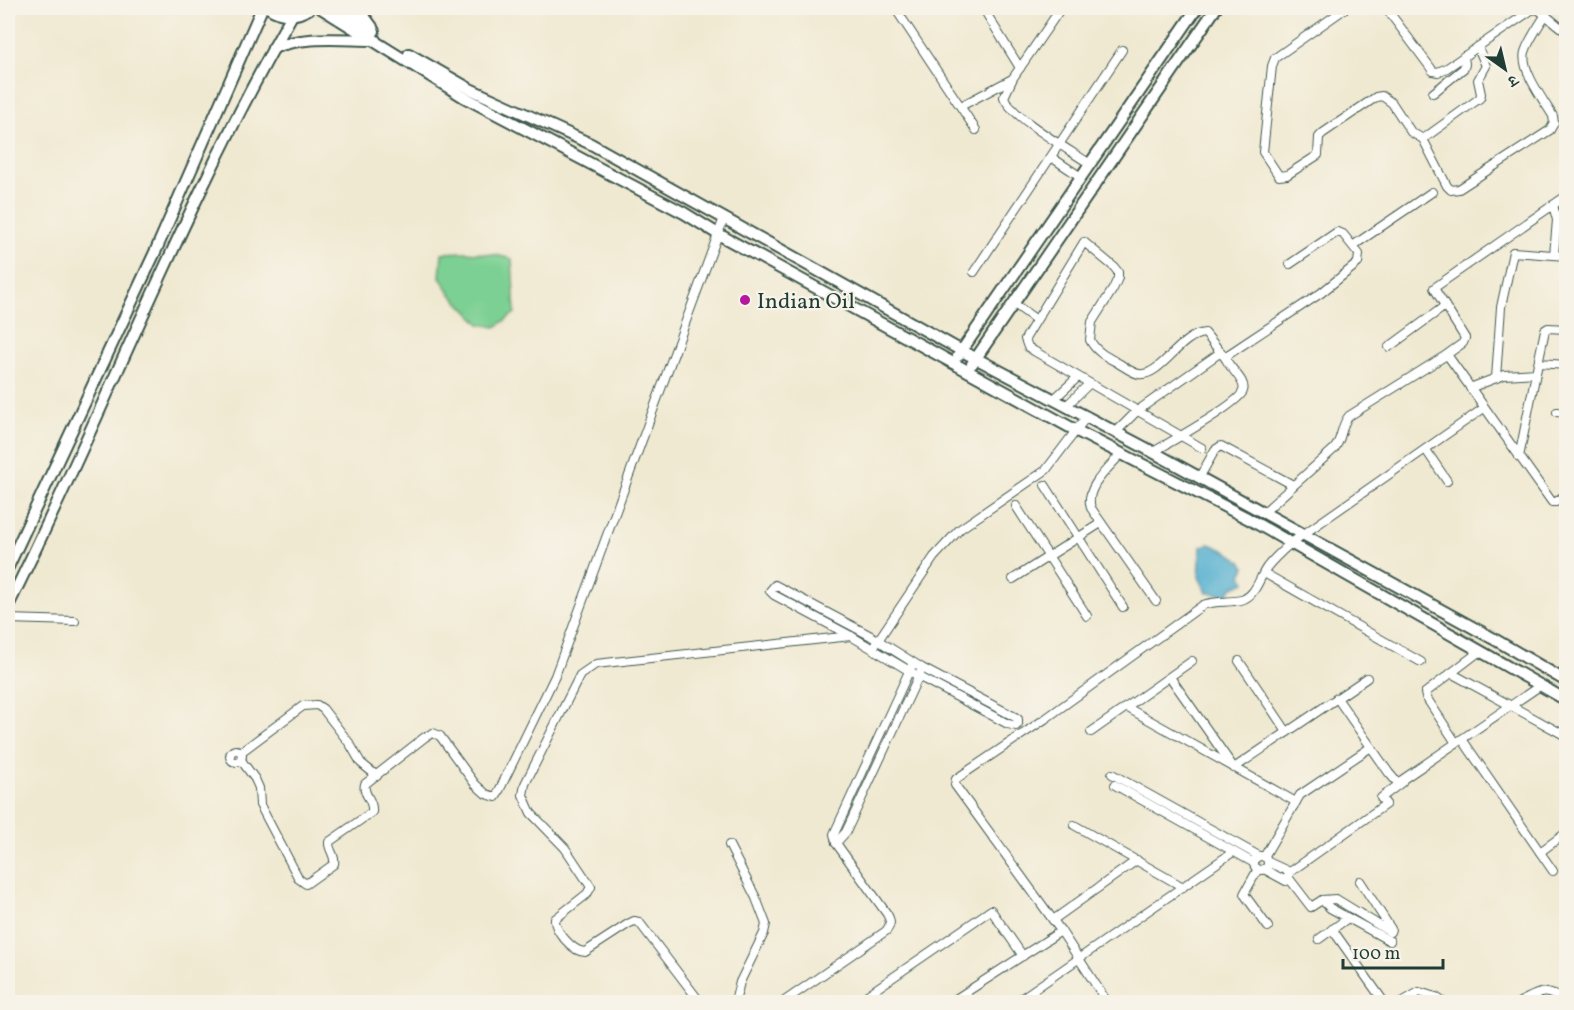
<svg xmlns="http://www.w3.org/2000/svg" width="1574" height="1010" font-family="Vollkorn,'Noto Serif Devanagari',serif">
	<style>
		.green { fill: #7cd093; stroke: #4e8664; stroke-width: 1.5 }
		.water { fill: #51aecf; stroke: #387682; stroke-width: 1.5 }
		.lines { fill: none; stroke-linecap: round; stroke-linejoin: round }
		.street-casing { stroke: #3e574c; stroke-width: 10 }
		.secondary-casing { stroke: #3e574c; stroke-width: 14 }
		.street { stroke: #fff; stroke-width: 8 }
		.secondary { stroke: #fff; stroke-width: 10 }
		.poi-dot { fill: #b5179e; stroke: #f7f3e8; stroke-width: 2 }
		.labels { text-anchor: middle; stroke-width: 4.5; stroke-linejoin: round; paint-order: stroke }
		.poi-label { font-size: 22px; fill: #1f3d34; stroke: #f7f3e8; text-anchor: start }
	</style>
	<rect width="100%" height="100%" fill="#f7f3e8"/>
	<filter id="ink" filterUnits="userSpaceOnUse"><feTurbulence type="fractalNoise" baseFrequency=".0167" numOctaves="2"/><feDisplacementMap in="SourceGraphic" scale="12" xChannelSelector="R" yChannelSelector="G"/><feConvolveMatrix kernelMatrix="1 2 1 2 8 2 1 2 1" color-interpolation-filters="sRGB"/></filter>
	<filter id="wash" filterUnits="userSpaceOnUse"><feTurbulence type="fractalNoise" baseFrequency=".008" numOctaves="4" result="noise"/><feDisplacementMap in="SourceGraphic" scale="24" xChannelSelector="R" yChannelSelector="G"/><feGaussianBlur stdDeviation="1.35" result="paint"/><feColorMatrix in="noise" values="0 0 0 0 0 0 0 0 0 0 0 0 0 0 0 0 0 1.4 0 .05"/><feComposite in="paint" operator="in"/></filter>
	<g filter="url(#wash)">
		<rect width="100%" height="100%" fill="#f0e9d1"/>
		<path class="green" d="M467 252 496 255 512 259 515 313 496 327 480 324 450 293 440 277 442 253Z"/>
		<path class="water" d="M1210 544C1223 550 1237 554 1245 567L1242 574 1245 582 1233 587 1226 595 1207 593 1199 577 1201 546Z"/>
	</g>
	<g filter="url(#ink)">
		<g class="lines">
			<g class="street-casing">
				<g id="street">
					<path d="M895 8 976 130"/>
					<path d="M983 8 1020 68"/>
					<path d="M1061 8 1013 78 1004 97C1010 116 1071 151 1090 164"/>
					<path d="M1346 8 1275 58 1272 66 1263 152 1279 176 1287 175 1318 155 1319 137 1323 133 1376 97 1382 96 1392 103 1411 132 1423 139 1447 186 1451 190 1459 189 1550 130 1554 123 1553 116C1544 101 1520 69 1525 52 1529 39 1539 26 1546 14"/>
					<path d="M1386 8 1433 71 1438 72 1447 68 1533 9 1539 10 1566 32"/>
					<path d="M1433 93 1464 68 1465 64 1464 56"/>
					<path d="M961 106 1012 79"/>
					<path d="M1423 139 1480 98 1481 94 1478 80 1486 66 1478 47"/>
					<path d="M1051 157 1081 177"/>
					<path d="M1566 196 1434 288 1465 338 1463 343 1449 353 1448 356 1552 502H1556L1566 494"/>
					<path d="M1553 205 1557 220 1554 255"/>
					<path d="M1354 245 1432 192"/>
					<path d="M974 272 1122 50"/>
					<path d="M1013 303 1035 319"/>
					<path d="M1389 347 1445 306"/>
					<path d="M1539 363 1566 365"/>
					<path d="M1496 378 1501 307 1513 252 1566 256"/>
					<path d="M1470 388 1504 375 1536 373 1545 330 1548 328 1566 329"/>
					<path d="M1054 399 1078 377"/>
					<path d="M1067 405 1089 384"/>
					<path d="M1557 412 1566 413"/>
					<path d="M1116 432 1137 411 1221 352"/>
					<path d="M1202 448 1034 351 1028 347 1025 339 1084 242 1114 267 1118 272V278L1113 289 1092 322 1090 340C1096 352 1107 357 1118 363 1125 367 1132 373 1139 374 1161 377 1180 334 1205 333L1226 359"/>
					<path d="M1426 450 1447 481"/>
					<path d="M1153 452C1167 444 1240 403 1243 391 1247 381 1229 368 1226 359L1229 354 1321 293 1358 263 1359 254 1343 234 1337 232 1290 264"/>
					<path d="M1121 454C1109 468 1084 488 1091 508L1156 601"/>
					<path d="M1519 457 1536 373"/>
					<path d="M1199 478 1215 450 1221 446 1293 485"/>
					<path d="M1045 485 1123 607"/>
					<path d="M1016 506 1087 616"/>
					<path d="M1263 513 1334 449C1343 439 1340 426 1349 416L1448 354"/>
					<path d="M1264 573 1421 662"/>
					<path d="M1013 579 1101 523"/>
					<path d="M775 585 871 636 922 668 1015 717 1018 719V724L1016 726 1008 724 918 676 851 636 774 595 770 591Z"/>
					<path d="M8 619 75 621"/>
					<path d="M875 645 934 557 960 529 1046 470 1087 416"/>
					<path d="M1239 661 1287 732"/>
					<path d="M1451 673 1566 736"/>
					<path d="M1170 677 1234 768 1367 678"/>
					<path d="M1337 698 1389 773 1395 780 1399 782 1541 685"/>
					<path d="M1126 707 1296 802"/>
					<path d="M1091 732 1192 661"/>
					<path d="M1462 739 1553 871"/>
					<path d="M1456 743 1426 697 1425 693 1480 651"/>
					<circle cx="236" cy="756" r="6"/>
					<path d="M241 752 303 706 317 705 323 709 350 744 361 763 377 776"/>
					<path d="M241 760 255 779 259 788 260 805 299 879 306 884 334 864C336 855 328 850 329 842L372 812C374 799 362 795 365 784L425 737 433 733 440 736 475 784 486 794 496 797 555 676 724 218"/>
					<path d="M1112 774 1259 856"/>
					<path d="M1115 785 1254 863"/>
					<path d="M1074 825 1183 887"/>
					<path d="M836 843 846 832 920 673"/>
					<path d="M729 845 756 898 766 924 764 933 740 982 735 1002"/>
					<path d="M1540 852 1566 833"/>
					<circle cx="1261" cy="863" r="7"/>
					<path d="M1264 857 1300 795 1371 747"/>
					<path d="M1268 862 1290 872"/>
					<path d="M1258 869 1244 894 1268 927"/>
					<path d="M1264 869 1286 881 1290 872 1386 804 1381 798 1402 782"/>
					<path d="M1288 877 1311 907 1322 900 1336 899 1390 932 1391 929 1360 881"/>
					<path d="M1322 900 1330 908 1390 941"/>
					<path d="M1053 920 1137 860"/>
					<path d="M1332 929 1384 1002"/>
					<path d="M1319 939 1348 918"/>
					<path d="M700 1002 639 922 634 921 628 924 585 952C573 952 554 930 555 919L587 894 591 887 565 848 531 813 523 795 525 784 580 675 596 664 851 636"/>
					<path d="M783 1002 886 931C891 925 891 921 887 914L836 843 834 834 911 667"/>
					<path d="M857 1002 991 910 1023 956"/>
					<path d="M951 1002 1061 931"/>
					<path d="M1016 1002 1233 852"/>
					<path d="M1107 1002 1061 931 955 785 956 779 1045 719 1203 605C1215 600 1228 603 1241 600 1256 596 1259 578 1267 567 1274 558 1283 550 1291 543L1484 408"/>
					<path d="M1402 1002 1419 992 1436 997 1443 1002"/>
					<path d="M1520 1002C1542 991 1545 988 1566 1002"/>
				</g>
			</g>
			<g class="secondary-casing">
				<g id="secondary">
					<path d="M269 8C282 16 296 17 310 8"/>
					<path d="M321 8 464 97 684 213 718 234 1077 431 1247 518 1566 700"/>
					<path d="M338 8 374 31"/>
					<path d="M358 8 372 27"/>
					<path d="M273 48C305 35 341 40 375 40"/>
					<path d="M409 54 470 89 591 144 962 351 1153 452 1494 639 1566 681"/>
					<path d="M958 356 1197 8"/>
					<path d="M972 364 1216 8"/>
					<path d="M8 567 156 250 262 8"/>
					<path d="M8 606C105 410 184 205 292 15"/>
				</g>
			</g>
			<use href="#street" class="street"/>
			<use href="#secondary" class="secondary"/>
		</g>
	</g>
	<circle class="poi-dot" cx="745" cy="300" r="6"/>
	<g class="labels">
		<g class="poi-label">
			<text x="757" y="308">Indian Oil</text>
		</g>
	</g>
	<rect width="1574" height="1010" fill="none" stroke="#f7f3e8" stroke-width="30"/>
	<g transform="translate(1505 69) rotate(146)" stroke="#f7f3e8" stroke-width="4.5" paint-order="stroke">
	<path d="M0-4.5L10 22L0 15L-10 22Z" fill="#1f3d34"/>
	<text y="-9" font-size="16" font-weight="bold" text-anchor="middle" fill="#1f3d34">उ</text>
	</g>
	<path d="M1343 959v9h100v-9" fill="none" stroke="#1f3d34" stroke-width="3"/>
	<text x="1352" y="959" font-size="18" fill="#1f3d34" stroke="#f7f3e8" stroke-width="4.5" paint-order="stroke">100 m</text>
</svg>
